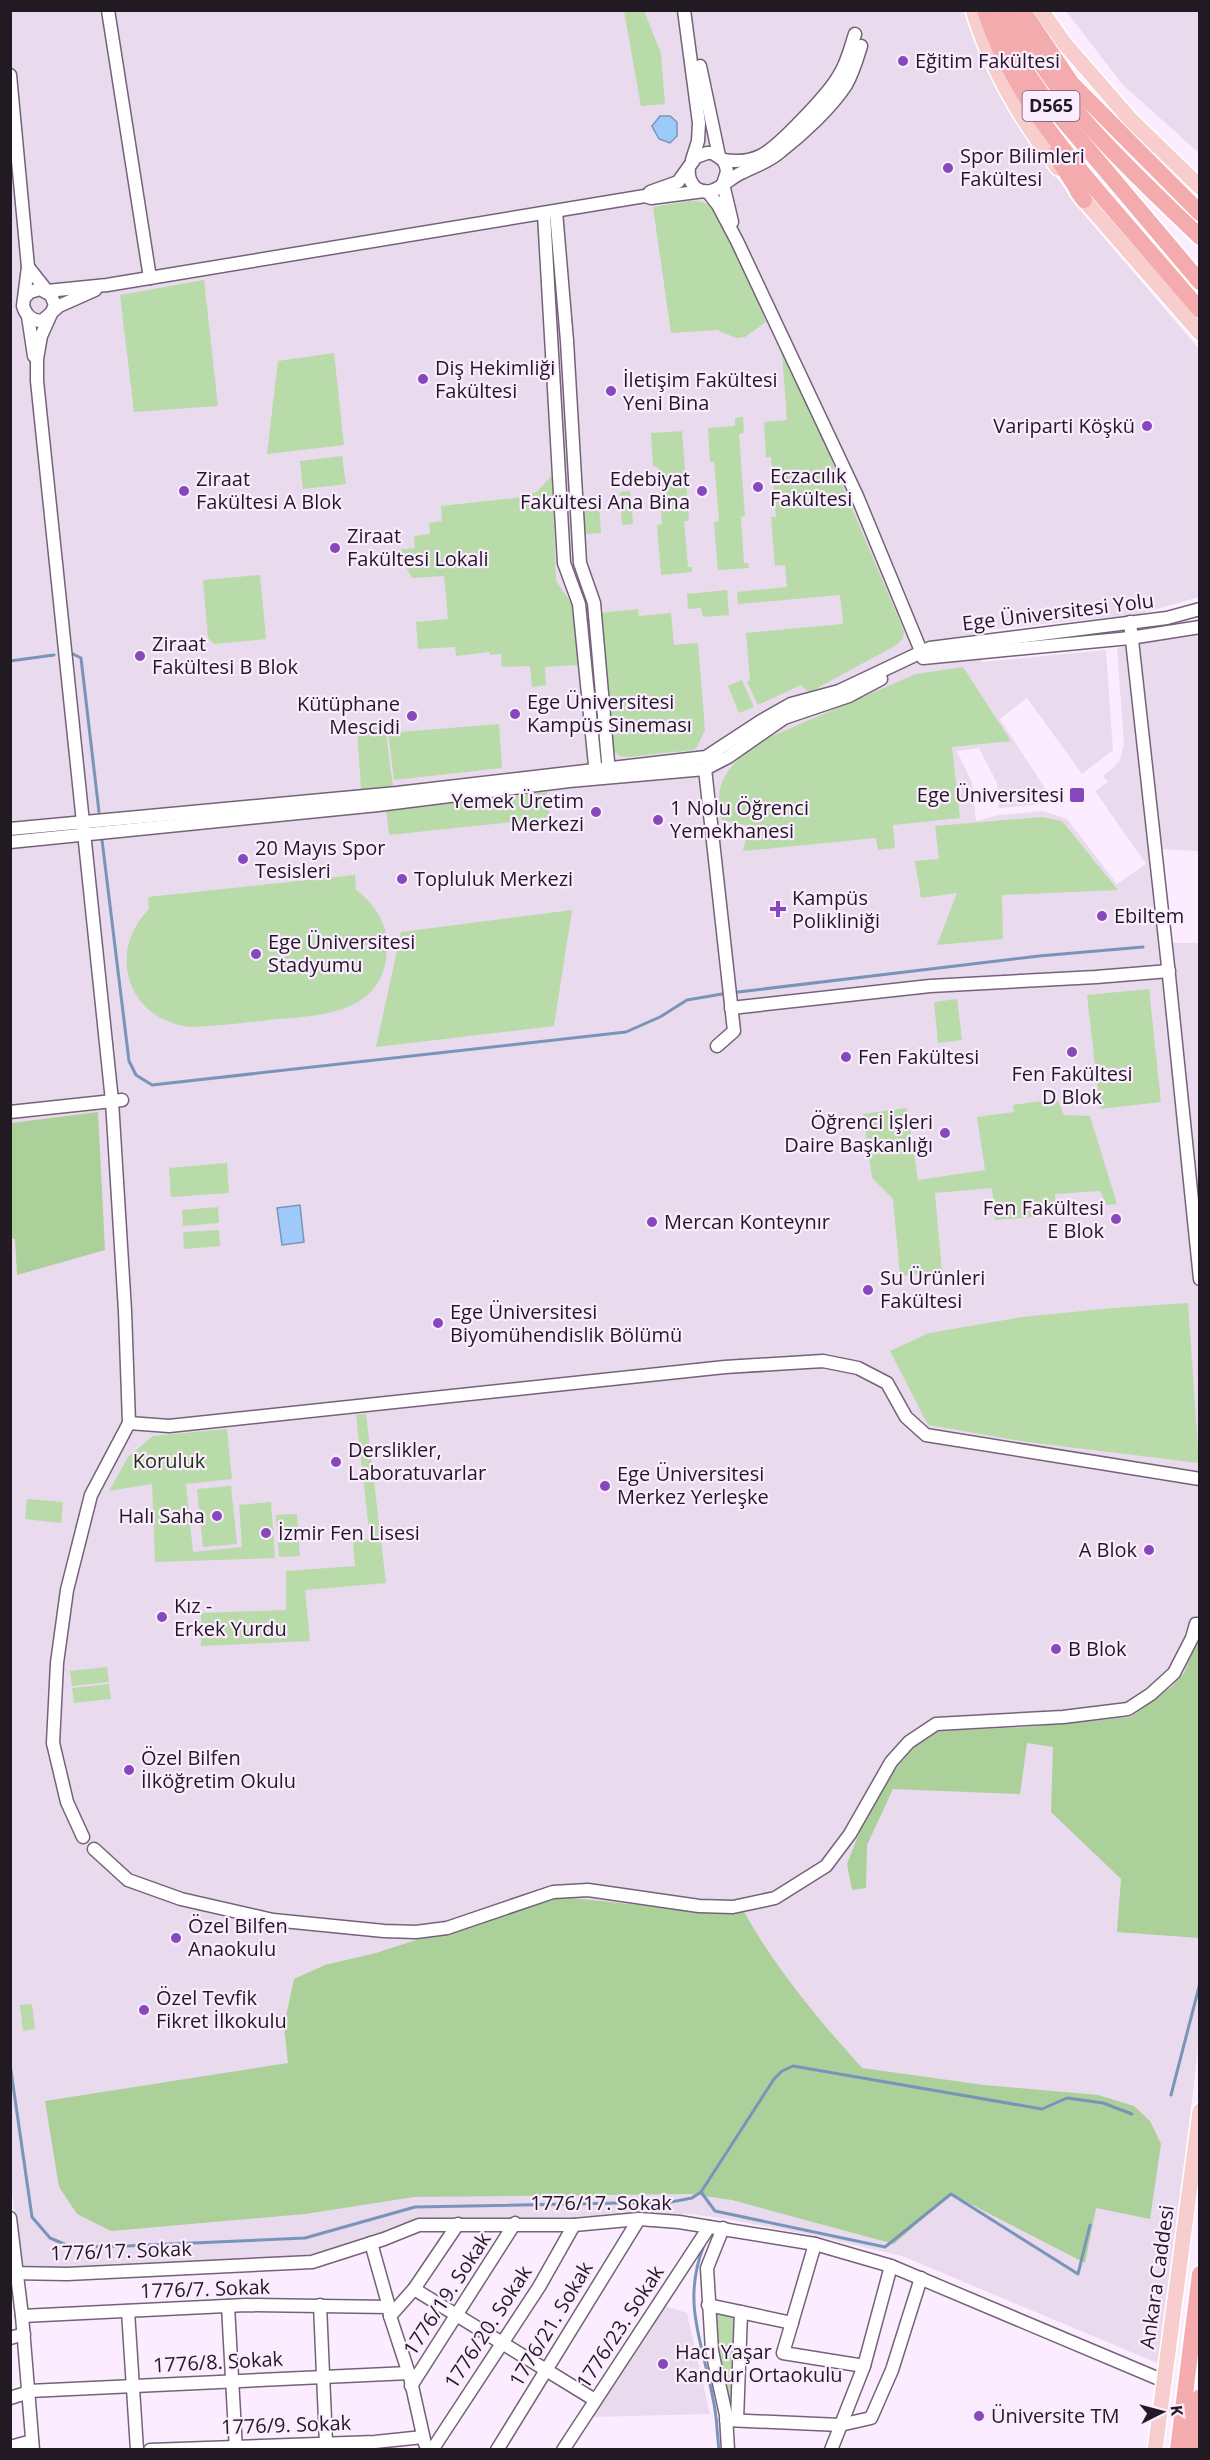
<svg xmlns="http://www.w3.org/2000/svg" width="1210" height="2460" font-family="'Open Sans',sans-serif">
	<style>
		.education { fill: #e9daed }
		.green { fill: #b9dba9 }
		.forest { fill: #acd09a }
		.water { fill: #9ecaf9; stroke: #7895b9; stroke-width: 1.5 }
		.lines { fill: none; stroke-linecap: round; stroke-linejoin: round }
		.stream { stroke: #7895b9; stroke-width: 3 }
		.minor-casing { stroke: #746377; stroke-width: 15 }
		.major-casing { stroke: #fff; stroke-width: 18 }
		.highway-casing { stroke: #fff; stroke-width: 20 }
		.minor { stroke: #fff; stroke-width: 12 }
		.major { stroke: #f8cdce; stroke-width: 15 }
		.highway { stroke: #f4abae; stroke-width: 16 }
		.poi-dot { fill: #8848bd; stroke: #fcecff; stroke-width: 2 }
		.labels { text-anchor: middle; stroke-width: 4.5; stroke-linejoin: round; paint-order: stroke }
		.shield { fill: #fcecff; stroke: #635965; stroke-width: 1.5 }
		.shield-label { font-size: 18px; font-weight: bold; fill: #211a23 }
		.poi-label { font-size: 20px; fill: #211a23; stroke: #fcecff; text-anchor: start }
		.street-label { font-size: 20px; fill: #211a23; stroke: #fcecff }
		.park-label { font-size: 20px; fill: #1b320c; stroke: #fcecff }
	</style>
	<rect width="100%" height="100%" fill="#fcecff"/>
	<g class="education">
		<path d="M10 11H967L989 71 1008 110 1081 211 1199 349V597L1139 614 978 631 982 662 1106 650 1113 750 1082 774 1027 698 1000 719 1050 796 1042 804 999 808 997 783 979 748 957 751 972 783 976 821 999 815 1043 811 1067 819 1117 884 1146 864 1095 791 1108 782 1103 776 1119 762 1124 745 1117 648 1199 632V851L1162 849 1172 943H1200V2029L1162 2365 902 2256 816 2236 721 2218 690 2214 417 2221 308 2258 37 2269 22 2265 10 2179Z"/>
		<path d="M1066 11H1199V153L1123 85Z"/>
		<path d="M665 2306 687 2313 710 2414 592 2417Z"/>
	</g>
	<g class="green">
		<path d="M624 11H644L661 53 665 104 641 106Z"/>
		<path d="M689 201C697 201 705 201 711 207 735 230 753 291 766 322L745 337 736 338 717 330 671 333 653 207Z"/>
		<path d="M204 280 218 406 134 412 120 295Z"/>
		<path d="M781 341 904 631 903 638 898 644 812 691H807L801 685 758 705 747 682 750 680 746 633 843 624 840 595 738 604 739 614 737 592 787 587 785 565 775 566 771 517H776L771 457H766L764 422 787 420Z"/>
		<path d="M334 353 344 445 267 454 278 361Z"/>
		<path d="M743 417 744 433 739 434 745 516 741 517 744 563H748L749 568 718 570 714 522 719 521 714 462H710L708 428 735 426V418Z"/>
		<path d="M682 431 689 521H684L688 567H692V572L661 575 657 525 662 524 658 467 653 466 651 433Z"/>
		<path d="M342 456 346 484 303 489 300 461Z"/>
		<path d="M552 475 556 581 573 605 578 665 545 667 546 685 532 687 530 666 502 667 501 654 490 655 489 652 456 656 455 647 418 649 416 622 448 619 444 576 412 578 397 550 415 548 414 536 430 534 429 523 442 521 441 506 523 497 538 491Z"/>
		<path d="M630 491 633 524 622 525 620 492Z"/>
		<path d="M599 504 601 533 585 534 583 505Z"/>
		<path d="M260 575 266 639 214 644 208 638 203 580Z"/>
		<path d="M727 590 729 615 703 617 701 608 688 609 687 594Z"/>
		<path d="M638 609 639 616 671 613 674 645 698 643 705 730 697 747 693 750 628 757 620 756 612 750 600 613Z"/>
		<path d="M963 667 1011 741 952 747 960 818 893 825 895 848 878 850 876 838 743 851 749 826 722 820C718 813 719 808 719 801 718 770 746 751 770 737L916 674Z"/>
		<path d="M742 680 754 707 739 713 728 686Z"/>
		<path d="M499 724 502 768 394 780 388 733Z"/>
		<path d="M385 726 393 787 361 789 357 729Z"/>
		<path d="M547 792 550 818 389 835 386 809Z"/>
		<path d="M1042 817 1062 821 1118 890 1002 895 1003 939 937 945 957 893 921 898 915 861 939 859 935 826Z"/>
		<path d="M355 875 356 890C375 904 388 924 387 948 385 1016 319 1015 269 1020 244 1023 218 1026 192 1027 129 1022 105 953 149 909L148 897Z"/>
		<path d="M572 910 554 1026 376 1047 401 932Z"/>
		<path d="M1149 989 1161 1102 1100 1109 1087 995Z"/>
		<path d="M957 999 962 1040 938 1043 934 1002Z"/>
		<path d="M1057 1099 1064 1115 1090 1116 1117 1204 1107 1205 1100 1191 1055 1194 1057 1215 995 1220 992 1188 935 1193 942 1272 900 1276 893 1199 872 1178 863 1114 907 1108 918 1180 985 1170 977 1117 1014 1112 1013 1105Z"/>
		<path d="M227 1163 229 1193 171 1197 169 1168Z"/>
		<path d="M218 1207 219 1223 183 1226 182 1210Z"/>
		<path d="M219 1230 220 1246 184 1249 183 1232Z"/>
		<path d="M1188 1303 1199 1463 1027 1442 928 1425 890 1351 929 1333 1022 1317 1113 1308Z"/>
		<path d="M366 1414 386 1583 305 1590 310 1641 201 1646V1613L286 1610V1571L355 1566 353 1541 370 1539 356 1415Z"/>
		<path d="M227 1429 232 1479 186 1484 193 1552 242 1547 239 1505 271 1502 275 1558 155 1562 152 1484 109 1491 128 1457 153 1436Z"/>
		<path d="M231 1486 237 1544 203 1547 197 1489Z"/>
		<path d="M27 1499 63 1502 61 1523 25 1519Z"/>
		<path d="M297 1514 300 1556 279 1557 276 1515Z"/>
		<path d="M107 1667 109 1682 72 1686 70 1671Z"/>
		<path d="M109 1684 111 1699 74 1703 72 1688Z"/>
		<path d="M32 2004 35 2029 23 2031 20 2005Z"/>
		<path d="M717 2312 733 2315V2411L717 2353Z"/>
	</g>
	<g class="forest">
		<path d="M98 1112 105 1250 17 1275 15 1239 10 1238 11 1123Z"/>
		<path d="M1199 1635V1938L1117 1932 1121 1879 1051 1812 1053 1747 1027 1743 1020 1794 893 1789 867 1845 866 1888 852 1890 847 1864 860 1831 874 1800 893 1772 917 1744 938 1731 1027 1727 1131 1717 1171 1687 1184 1673Z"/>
		<path d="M553 1896 706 1912 743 1910C775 1968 818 2019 862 2068L984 2085 1098 2095 1134 2106 1150 2121 1161 2144 1150 2219 1096 2208 1085 2263 951 2194 894 2244 732 2200 690 2194 414 2197 305 2214 111 2231 77 2214 59 2187 45 2101 288 2063 284 2026 294 1979 325 1965 376 1953Z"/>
	</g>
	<g class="water">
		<path d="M660 116H670L677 122V136L670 143 659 139 652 126Z"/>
		<path d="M300 1205 304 1242 282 1245 277 1208Z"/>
	</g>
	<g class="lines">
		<g class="stream">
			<path d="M73 654 81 658 99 812"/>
			<path d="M10 661 54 655"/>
			<path d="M102 840 129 1061 136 1075 152 1085 626 1032 660 1017 687 1000 722 994"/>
			<path d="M738 992 1039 956 1143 947"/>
			<path d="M10 2064 32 2217 50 2238 69 2246 103 2247 305 2238 415 2207 671 2202 692 2198 701 2192 774 2079 782 2071 793 2066 1042 2109 1067 2098 1103 2103 1132 2114"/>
			<path d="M1171 2095 1200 1983"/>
			<path d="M701 2192 715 2211 885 2247 951 2194 1078 2274 1090 2225"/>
			<path d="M704 2245C681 2303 703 2343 713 2399 717 2415 717 2433 719 2450"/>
		</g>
		<g class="minor-casing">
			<g id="minor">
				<path d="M108 10 150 278"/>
				<path d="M684 10 699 123 698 141 692 160"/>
				<path d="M700 66 719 156"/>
				<path d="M10 75 28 267 23 306C26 316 32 321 42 321L59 306 95 290"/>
				<path d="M723 160C736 162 748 162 760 156 777 149 828 94 838 77 847 64 850 49 855 34"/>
				<path d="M689 167C688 175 690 183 696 188 712 200 727 179 741 173 755 166 769 162 781 151 803 134 831 108 846 85 853 73 857 59 861 46"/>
				<path d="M650 192 678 182 696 157 707 153H713L723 160 726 166 727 172 723 184 732 222"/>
				<path d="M708 192 718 205 737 241 857 496 921 651 925 655"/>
				<path d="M556 212 567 341 580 563 594 603 609 773"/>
				<path d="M544 214 564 563 579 604 596 775"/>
				<path d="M28 267 47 291 107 285 645 196 651 198 704 191"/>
				<path d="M26 296 30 292 40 289 51 295 55 305 41 336 37 359V381L112 1101 125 1311 129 1423 91 1495 67 1590 57 1663 53 1743 67 1802 83 1837"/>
				<path d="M28 316 34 356"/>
				<path d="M1130 622 1168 966 1200 1279"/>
				<path d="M923 658 1130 638 1200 627"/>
				<path d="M705 769 734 1031 717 1046"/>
				<path d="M10 829 397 793 706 757 761 721 791 704 839 691 930 648 1167 618 1200 609"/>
				<path d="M10 842 378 805 569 781 705 769 728 757 784 718 849 696 881 679"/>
				<path d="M731 1008 930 986 1096 977 1169 971"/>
				<path d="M10 1112 122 1100"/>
				<path d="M129 1423 169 1426 725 1367 823 1361 858 1368 887 1383 906 1417 926 1435 1200 1479"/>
				<path d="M94 1849 128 1880 181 1899 273 1920 384 1931 416 1932 447 1928 553 1892 588 1890 699 1906 733 1907 775 1898 826 1866 850 1834 891 1762 909 1742 936 1724 1063 1717 1128 1709 1151 1694 1174 1673 1192 1638 1196 1624H1200"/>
				<path d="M10 2218 22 2316 33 2450"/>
				<path d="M723 2228 707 2268 712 2351 726 2415 728 2450"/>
				<path d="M371 2243 389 2307 390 2316 410 2377 425 2444"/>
				<path d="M815 2244 783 2353 864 2366"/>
				<path d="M10 2273 67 2274 312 2262 384 2239 419 2225H574L639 2219 679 2222 815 2244 891 2266 1164 2381"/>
				<path d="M414 2289 595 2400"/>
				<path d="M320 2305 326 2443"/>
				<path d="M708 2305 792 2323"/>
				<path d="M228 2306 236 2450"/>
				<path d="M128 2311 137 2450"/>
				<path d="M22 2316 246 2305 389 2307"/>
				<path d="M390 2316 414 2289 458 2224"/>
				<path d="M10 2338 24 2334"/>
				<path d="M411 2386 515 2223"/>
				<path d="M29 2391 409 2373"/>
				<path d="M10 2398 29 2392"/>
				<path d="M726 2420 840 2425 871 2418 892 2370 921 2278"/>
				<path d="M737 2420 741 2312"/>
				<path d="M10 2447 32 2441"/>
				<path d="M150 2450 375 2442 423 2437"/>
				<path d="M432 2450 539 2287 574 2225"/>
				<path d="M497 2450 639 2219"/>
				<path d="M563 2450 709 2227"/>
				<path d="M831 2450 864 2366 891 2266"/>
			</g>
		</g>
		<g class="major-casing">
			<g id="major">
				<path d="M973 10C990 68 1022 121 1058 168"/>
				<path d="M1041 10 1065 44 1130 119 1200 187"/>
				<path d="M1077 192 1200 333"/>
				<path d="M1155 2450 1200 2111"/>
			</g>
		</g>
		<g class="highway-casing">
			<g id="highway">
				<path d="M985 10C1010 88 1061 149 1113 209 1142 243 1171 276 1200 310"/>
				<path d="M1012 10C1051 100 1131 170 1200 237"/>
				<path d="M1022 10 1072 84 1200 213"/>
				<path d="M998 16 1025 70 1043 96 1200 282"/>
				<path d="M1055 154 1084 200"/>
				<path d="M1178 2450 1200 2274"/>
				<path d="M1193 2450 1200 2397"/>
			</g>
		</g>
		<use href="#minor" class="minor"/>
		<use href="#major" class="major"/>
		<use href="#highway" class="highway"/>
	</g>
	<g class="poi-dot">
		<circle cx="903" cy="61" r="6"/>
		<circle cx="948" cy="168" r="6"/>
		<circle cx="423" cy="379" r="6"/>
		<circle cx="611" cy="391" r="6"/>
		<circle cx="1147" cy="426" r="6"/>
		<circle cx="758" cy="487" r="6"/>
		<circle cx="184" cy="491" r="6"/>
		<circle cx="702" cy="491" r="6"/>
		<circle cx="335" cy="548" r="6"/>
		<circle cx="140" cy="656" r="6"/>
		<circle cx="515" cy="714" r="6"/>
		<circle cx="412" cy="716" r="6"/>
		<rect x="1069" y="787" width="16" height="16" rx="3"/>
		<circle cx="596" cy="812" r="6"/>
		<circle cx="658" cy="820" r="6"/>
		<circle cx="243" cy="859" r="6"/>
		<circle cx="402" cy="879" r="6"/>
		<path d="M775 900h6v6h6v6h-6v6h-6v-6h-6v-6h6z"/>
		<circle cx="1102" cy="916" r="6"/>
		<circle cx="256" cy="954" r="6"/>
		<circle cx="1072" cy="1052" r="6"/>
		<circle cx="846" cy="1057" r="6"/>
		<circle cx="945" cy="1133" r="6"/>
		<circle cx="1116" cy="1219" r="6"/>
		<circle cx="652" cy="1222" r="6"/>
		<circle cx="868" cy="1290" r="6"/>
		<circle cx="438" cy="1323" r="6"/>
		<circle cx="336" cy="1462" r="6"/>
		<circle cx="605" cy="1486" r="6"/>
		<circle cx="217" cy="1516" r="6"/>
		<circle cx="266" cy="1533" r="6"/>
		<circle cx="1149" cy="1550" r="6"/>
		<circle cx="162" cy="1617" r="6"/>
		<circle cx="1056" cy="1649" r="6"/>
		<circle cx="129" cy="1770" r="6"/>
		<circle cx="176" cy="1938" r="6"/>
		<circle cx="144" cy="2010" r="6"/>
		<circle cx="663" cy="2364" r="6"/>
		<circle cx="979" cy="2416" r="6"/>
	</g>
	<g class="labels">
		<rect class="shield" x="1022.5" y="91" width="57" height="30" rx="4.5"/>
		<g class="shield-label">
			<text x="1051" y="112">D565</text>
		</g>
		<g class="poi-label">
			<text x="915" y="68">Eğitim Fakültesi</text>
			<text x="960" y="163">Spor Bilimleri<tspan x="960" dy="23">Fakültesi</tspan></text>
			<text x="435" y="375">Diş Hekimliği<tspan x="435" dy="23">Fakültesi</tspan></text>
			<text x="623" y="387">İletişim Fakültesi<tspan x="623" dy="23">Yeni Bina</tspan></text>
			<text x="1135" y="433" text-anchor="end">Variparti Köşkü</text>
			<text x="770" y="483">Eczacılık<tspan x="770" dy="23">Fakültesi</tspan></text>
			<text x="196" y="486">Ziraat<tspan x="196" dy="23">Fakültesi A Blok</tspan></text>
			<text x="690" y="486" text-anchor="end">Edebiyat<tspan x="690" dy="23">Fakültesi Ana Bina</tspan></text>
			<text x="347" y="543">Ziraat<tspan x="347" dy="23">Fakültesi Lokali</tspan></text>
			<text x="152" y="651">Ziraat<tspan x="152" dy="23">Fakültesi B Blok</tspan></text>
			<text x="527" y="709">Ege Üniversitesi<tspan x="527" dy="23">Kampüs Sineması</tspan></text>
			<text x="400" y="711" text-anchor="end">Kütüphane<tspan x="400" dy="23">Mescidi</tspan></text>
			<text x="1064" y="802" text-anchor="end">Ege Üniversitesi</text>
			<text x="584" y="808" text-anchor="end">Yemek Üretim<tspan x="584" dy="23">Merkezi</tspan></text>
			<text x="670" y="815">1 Nolu Öğrenci<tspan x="670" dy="23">Yemekhanesi</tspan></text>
			<text x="255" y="855">20 Mayıs Spor<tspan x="255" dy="23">Tesisleri</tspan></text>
			<text x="414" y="886">Topluluk Merkezi</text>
			<text x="792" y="905">Kampüs<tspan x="792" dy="23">Polikliniği</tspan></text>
			<text x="1114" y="923">Ebiltem</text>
			<text x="268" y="949">Ege Üniversitesi<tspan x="268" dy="23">Stadyumu</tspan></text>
			<text x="858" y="1064">Fen Fakültesi</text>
			<text x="1072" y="1081" text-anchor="middle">Fen Fakültesi<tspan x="1072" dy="23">D Blok</tspan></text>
			<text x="933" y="1129" text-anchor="end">Öğrenci İşleri<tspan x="933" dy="23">Daire Başkanlığı</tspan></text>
			<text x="1104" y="1215" text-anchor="end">Fen Fakültesi<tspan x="1104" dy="23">E Blok</tspan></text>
			<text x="664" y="1229">Mercan Konteynır</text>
			<text x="880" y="1285">Su Ürünleri<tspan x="880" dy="23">Fakültesi</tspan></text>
			<text x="450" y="1319">Ege Üniversitesi<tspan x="450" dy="23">Biyomühendislik Bölümü</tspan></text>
			<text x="348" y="1457">Derslikler,<tspan x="348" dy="23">Laboratuvarlar</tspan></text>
			<text x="617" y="1481">Ege Üniversitesi<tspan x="617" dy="23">Merkez Yerleşke</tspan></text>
			<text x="205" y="1523" text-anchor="end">Halı Saha</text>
			<text x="278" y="1540">İzmir Fen Lisesi</text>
			<text x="1137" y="1557" text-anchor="end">A Blok</text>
			<text x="174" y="1613">Kız -<tspan x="174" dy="23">Erkek Yurdu</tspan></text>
			<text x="1068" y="1656">B Blok</text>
			<text x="141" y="1765">Özel Bilfen<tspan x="141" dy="23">İlköğretim Okulu</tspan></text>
			<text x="188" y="1933">Özel Bilfen<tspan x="188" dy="23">Anaokulu</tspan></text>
			<text x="156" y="2005">Özel Tevfik<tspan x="156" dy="23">Fikret İlkokulu</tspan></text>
			<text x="675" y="2359">Hacı Yaşar<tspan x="675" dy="23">Kandur Ortaokulu</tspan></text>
			<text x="991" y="2423">Üniversite TM</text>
		</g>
		<g class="street-label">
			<text transform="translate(1058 612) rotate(-7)" y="7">Ege Üniversitesi Yolu</text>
			<text x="601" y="2210">1776/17. Sokak</text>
			<text transform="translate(121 2251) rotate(-2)" y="7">1776/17. Sokak</text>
			<text transform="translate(1157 2277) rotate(-82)" y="7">Ankara Caddesi</text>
			<text transform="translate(205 2289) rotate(-2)" y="7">1776/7. Sokak</text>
			<text transform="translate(447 2294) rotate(-57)" y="7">1776/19. Sokak</text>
			<text transform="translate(551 2324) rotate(-59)" y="7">1776/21. Sokak</text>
			<text transform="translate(488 2327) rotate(-57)" y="7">1776/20. Sokak</text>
			<text transform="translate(620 2327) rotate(-57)" y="7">1776/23. Sokak</text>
			<text transform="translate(218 2362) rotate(-3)" y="7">1776/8. Sokak</text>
			<text transform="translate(286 2425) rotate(-2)" y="7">1776/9. Sokak</text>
		</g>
		<g class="park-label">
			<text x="169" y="1468">Koruluk</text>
		</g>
	</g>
	<rect width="1210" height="2460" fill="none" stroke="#211a23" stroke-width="24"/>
	<g transform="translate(1162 2412) rotate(84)" stroke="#fcecff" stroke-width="4.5" paint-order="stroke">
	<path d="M0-4.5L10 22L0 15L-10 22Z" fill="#211a23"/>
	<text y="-9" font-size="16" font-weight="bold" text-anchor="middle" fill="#211a23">K</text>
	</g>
</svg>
